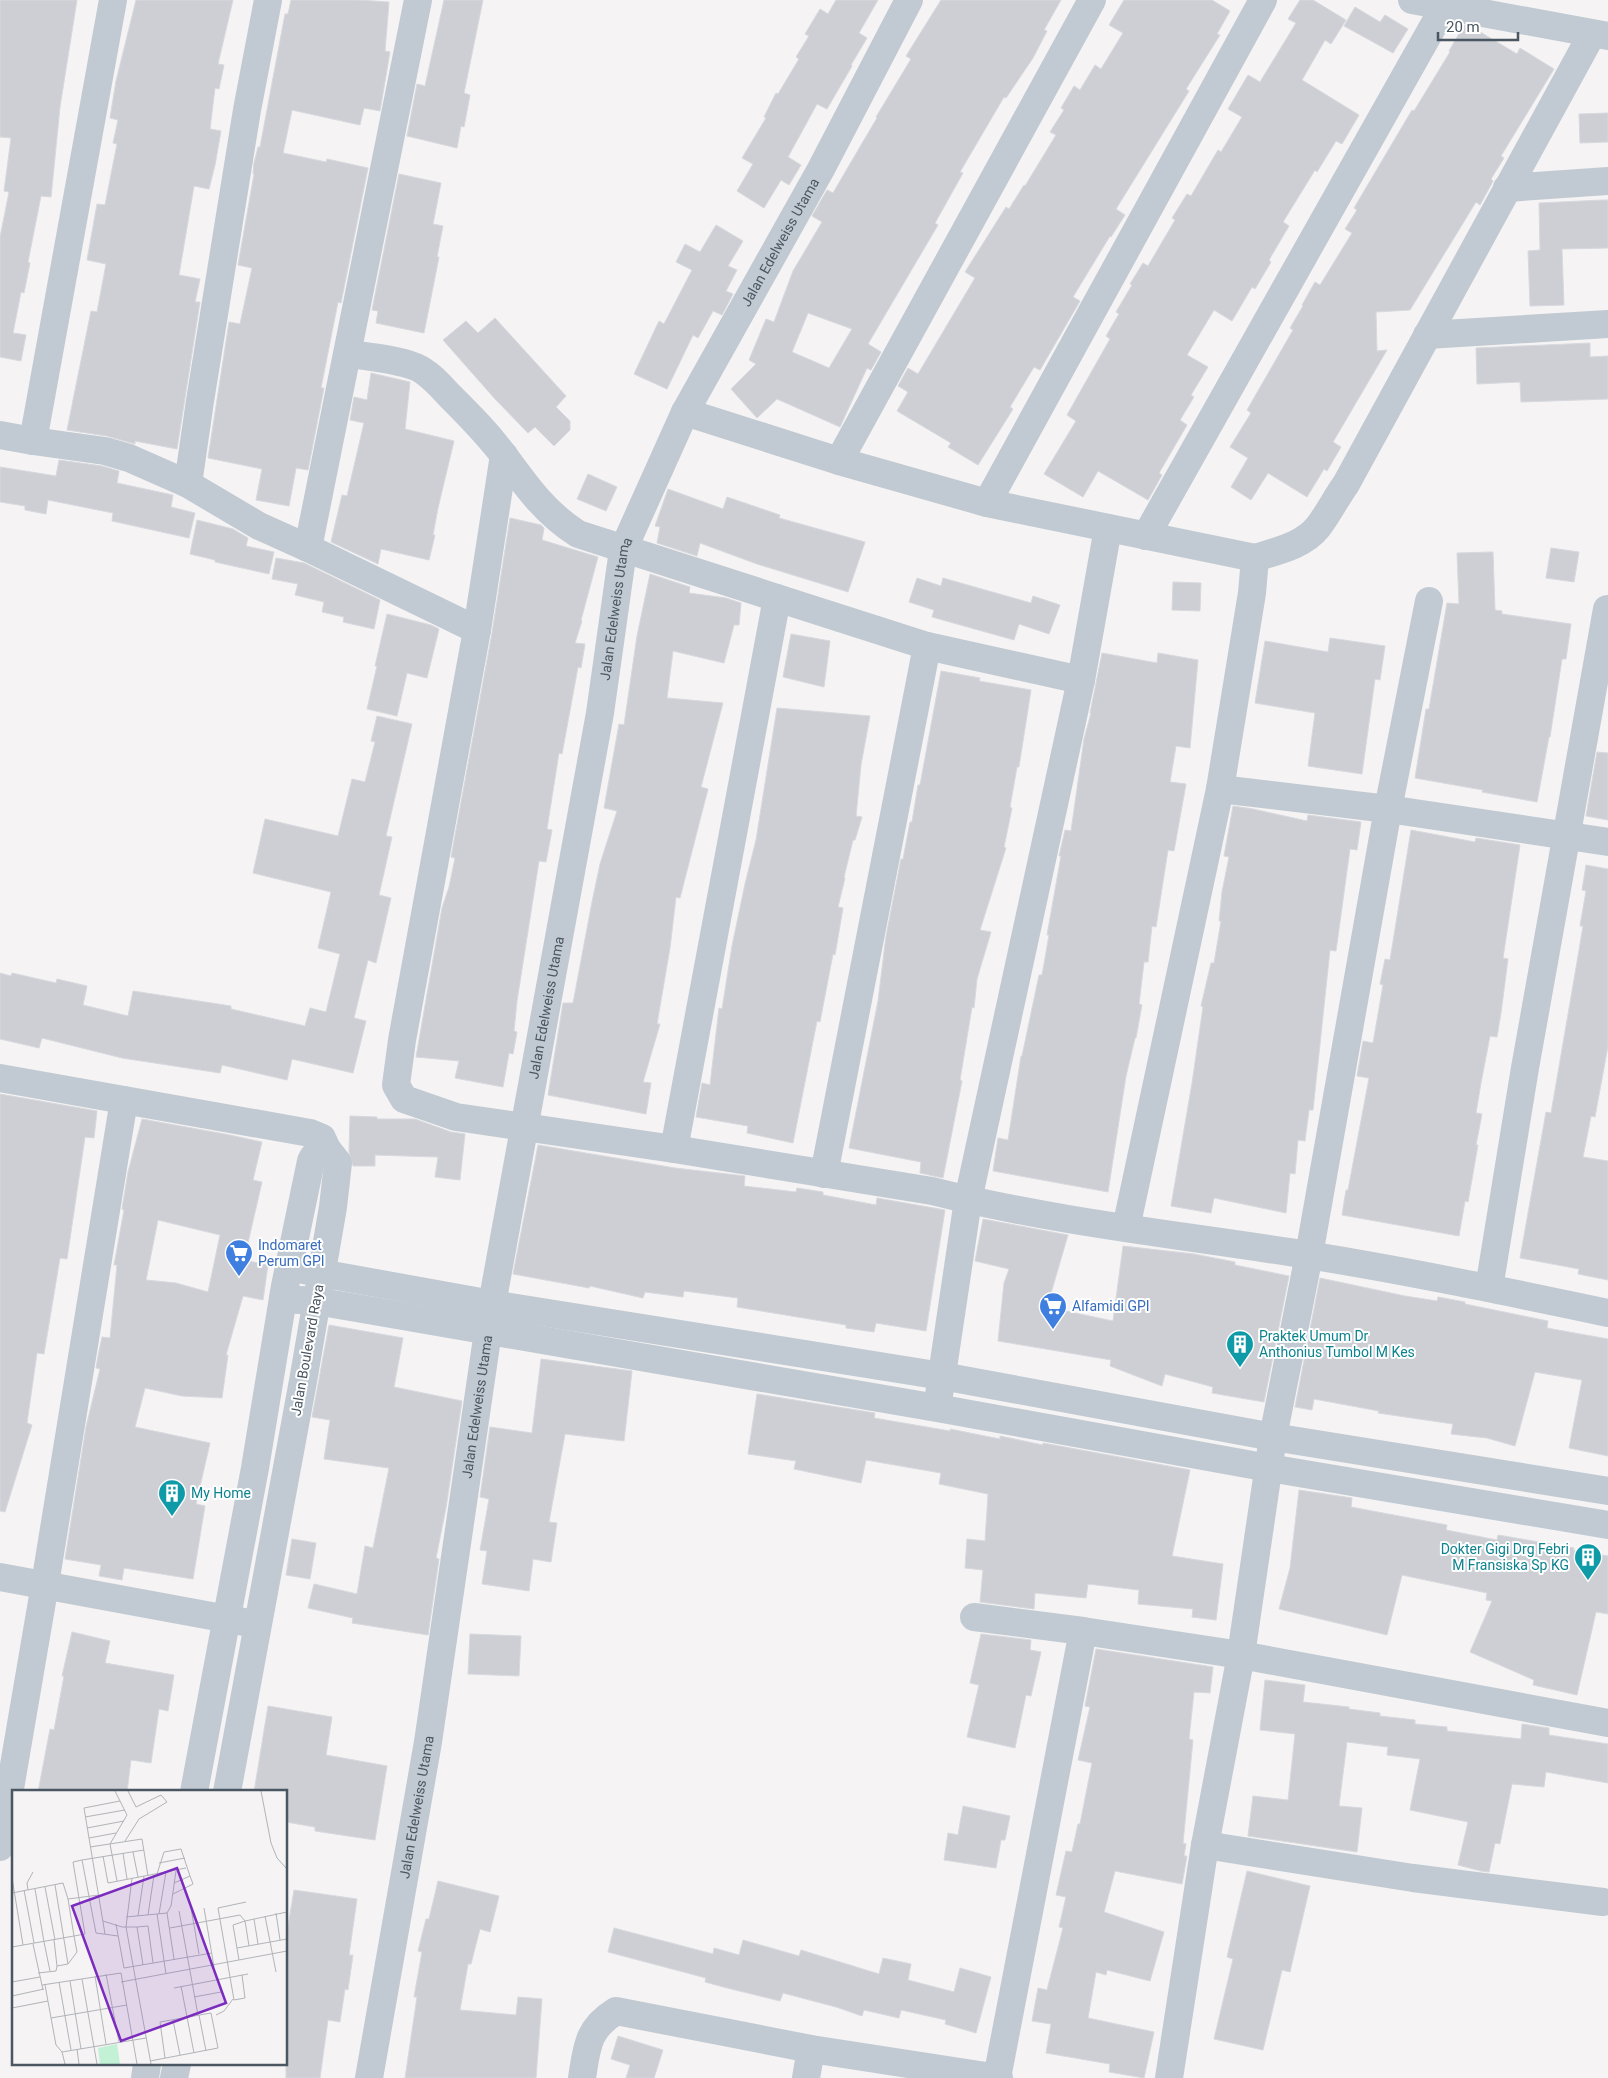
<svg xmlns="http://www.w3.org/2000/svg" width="1608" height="2078" font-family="Roboto,sans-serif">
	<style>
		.building { fill: #cdcfd5; stroke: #d7d9de; fill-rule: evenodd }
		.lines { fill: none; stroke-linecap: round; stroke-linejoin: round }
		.minor { stroke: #c1cad2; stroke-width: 28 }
		.labels { text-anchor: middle; stroke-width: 4; stroke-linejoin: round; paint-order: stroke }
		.street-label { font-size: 14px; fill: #4a5661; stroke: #fff }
		.shop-label { font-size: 14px; fill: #366cbe; stroke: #fff; text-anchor: start }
		.culture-label { font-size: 14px; fill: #0d838f; stroke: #fff; text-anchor: start }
		.inset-road { fill: none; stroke: #b1b4b9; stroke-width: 1 }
		.view { fill: #7b2cbf; fill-opacity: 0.15; stroke: #7b2cbf; stroke-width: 2.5 }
		.inset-edge { fill: none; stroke: #4a5661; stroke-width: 2.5 }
	</style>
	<rect width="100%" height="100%" fill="#f5f3f3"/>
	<g class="building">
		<path d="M0 0H77L60 107 51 197 41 196 28 262 30 263 24 293 21 292 13 333 26 335 21 361 0 357V237L9 192 4 191 11 138 0 137Z"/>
		<path d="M136 0H233L218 64 224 65 219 89 215 88 210 129 221 131 215 165 209 189 194 186 179 275 200 279 195 302H200L177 449 135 441V444L107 436 67 430 91 311 97 312 106 264 87 260 97 204 105 205 117 144 113 143 118 120 110 118 116 81Z"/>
		<path d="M291 0H359L389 2 385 51 390 52 380 111 364 108 360 125 292 110 283 153 326 162 327 159 368 168 341 303 338 302 321 388H324L308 470 296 468 289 506 256 500 262 469 208 458 229 322 240 324 252 268 238 265 254 174H253L254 163 258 147H260L285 14H288Z"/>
		<path d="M444 0H483L464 93 470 95 464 127 461 126 457 148 407 136 417 84 425 86Z"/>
		<path d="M836 0H878L859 33 867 38 851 65 852 66 827 109 817 104 788 157 801 165 789 185 781 180 764 208 737 191 753 164 742 158 766 118 764 117 776 93 778 94 799 59 796 57 809 36 805 34 820 9 828 14Z"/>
		<path d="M941 0H1061L1044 30 1047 31 1033 58 1006 98 1004 97 960 172 963 173 935 223 938 225 868 344 881 352 871 370 867 368 840 427 777 399 757 418 731 389 756 364 749 360 766 319 774 322 793 271 822 222 812 216 827 190 833 193 861 145 877 118 876 117 911 59 906 56ZM808 313 852 329 829 368 792 352Z"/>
		<path d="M1124 0H1212L1230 11 1217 34 1220 35 1186 89 1189 91 1116 209 1125 215 1111 237 1110 236 1073 297 1080 301 1040 370 1034 367 1010 407 1013 409 978 465 948 447 951 443 897 411 908 392 898 386 908 368 918 374 953 315 975 278 965 272 1006 207 1009 209 1024 185 1025 186 1056 135 1050 132 1064 110 1061 108 1074 86 1080 90 1095 65 1101 69 1123 33 1109 25Z"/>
		<path d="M1300 0H1313L1346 20 1331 44 1325 40 1302 80 1359 115 1342 144 1336 141 1317 172 1315 170 1283 222 1289 226 1269 260 1271 262 1255 289 1252 287 1232 321 1214 310 1187 355 1208 367 1191 395 1194 397 1180 420 1187 425 1159 473 1162 475 1148 500 1098 471 1083 497 1044 474 1076 421 1067 415 1110 339 1106 336 1119 314 1116 312 1132 285 1130 284 1143 263 1148 266 1175 220 1172 218 1187 194 1191 196 1218 150 1221 152 1242 117 1228 109 1248 75 1260 82 1296 23 1288 19Z"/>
		<path d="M1355 7 1380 22 1385 15 1408 29 1393 53 1344 26Z"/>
		<path d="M1464 25 1472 27 1517 54 1520 48 1554 69 1501 156 1504 158 1491 179 1493 181 1492 183 1480 205 1476 202 1410 310 1376 312 1377 351 1387 350 1333 442 1341 447 1327 471 1324 469 1307 497 1268 473 1251 500 1231 487 1248 458 1230 447 1251 413 1247 410 1293 330 1290 328 1303 306 1302 305 1315 282 1320 285 1352 233 1345 229 1357 210 1354 208 1412 110 1414 111 1450 52 1449 51Z"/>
		<path d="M1608 113V142L1580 143 1579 114Z"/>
		<path d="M399 174 441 183 433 224 443 226 437 257H439L424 333 376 323 378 311 372 310Z"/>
		<path d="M1603 200H1608V248L1562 249 1564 305 1530 306 1528 251 1540 250 1539 203Z"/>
		<path d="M716 225 743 241 728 266 737 270 726 291 733 294 722 315 713 311 698 338 693 335 667 389 634 374 659 321 664 324 692 270 676 262 685 244 700 252Z"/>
		<path d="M495 318 566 396 556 407 570 421V430L554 446 535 427 528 433 495 399 443 340 466 321 478 333Z"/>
		<path d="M1590 343V357L1608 356V399L1521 402 1520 382 1477 384 1476 348Z"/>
		<path d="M371 373 410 382 405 429 454 441 438 508 433 535H435L429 560 381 549 378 564 331 542 342 495 347 496 364 423 350 420 354 397 367 400Z"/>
		<path d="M59 460 102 466 119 471 117 483 173 495 171 507 195 513 189 538 112 521 113 513 48 500 46 514 25 510V506L0 502V467L56 476Z"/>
		<path d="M588 474 617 487 606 511 577 499Z"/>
		<path d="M668 489 723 509 727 497 780 515 779 518 865 542 848 592 757 564 700 543 697 556 657 543 660 527 655 526Z"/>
		<path d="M510 518 541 525 544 528 542 540 598 557 581 620 582 621 575 643 585 644 581 668 578 667 562 754 559 753 547 829 552 830 546 862 539 861 517 1001 514 1031 517 1032 513 1054 509 1053 503 1087 455 1078 459 1061 416 1057 442 908 449 887 455 858 451 857 492 633Z"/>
		<path d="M197 520 233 529 248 538 246 546 274 552 269 574 215 562V560L190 554Z"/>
		<path d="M1551 548 1579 552 1574 582 1546 578Z"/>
		<path d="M1493 552 1495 610 1502 611V614L1571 624 1566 659H1562L1550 737H1549L1537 802 1482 792 1483 790 1415 778 1426 709H1429L1447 603 1459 604 1457 553Z"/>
		<path d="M276 558 304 563 380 600 374 629 343 622 344 617 322 612 324 602 295 595 298 584 272 579Z"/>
		<path d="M650 574 690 587 689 593 726 598 741 603 739 625H734L724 663 673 651 667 698 723 703 701 787 708 789 680 898 676 897 670 948 657 1024H660L643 1082 651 1083 646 1114 548 1095 563 1003H573L592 902 600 864 617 811 604 808 619 724 624 725 637 636Z"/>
		<path d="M917 578 941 586 943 578 1031 603 1033 596 1060 605 1049 634 1019 624 1014 640 932 617 934 610 909 602Z"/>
		<path d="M1173 582 1201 583 1200 611 1172 610Z"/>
		<path d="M387 614 431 625 439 629 427 678 407 673 397 716 367 709 377 666H375Z"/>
		<path d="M791 634 830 641 824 687 783 677Z"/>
		<path d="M1330 638 1385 646 1380 680 1375 679 1362 774 1308 766 1315 713 1255 703 1265 641 1328 652Z"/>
		<path d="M1102 653 1157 663 1158 653 1198 660 1190 748 1176 746 1170 782 1186 784 1174 851 1168 850 1156 927 1152 926 1148 962H1144L1139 1004 1142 1005 1136 1038H1135L1126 1076 1108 1192 993 1171 998 1138 1008 1140 1021 1056H1022L1039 975H1042L1049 935H1047L1061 856H1059L1065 830 1071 831 1084 739 1091 713H1090Z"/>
		<path d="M941 671 980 678 979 681 1031 690 1019 767H1017L1010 807 1012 808 1004 847 1006 848 980 930 991 932 977 979 974 1008 972 1007 960 1080 962 1081 943 1178 920 1173 921 1162 849 1148 878 1001 886 936 901 859H903L910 822H912L918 785H920Z"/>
		<path d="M777 708 870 716 861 765 856 816 862 817 855 840H853L844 877 845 878 838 907 843 908 835 955 833 954 820 1022 817 1021 793 1143 747 1133 748 1126 696 1117 702 1083 710 1085 719 1008 722 1009 732 946 745 884 756 840Z"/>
		<path d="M377 716 412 724 386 836 392 837 379 895 391 898 376 963 368 960 354 1018 366 1021 353 1073 292 1059 287 1080 222 1065 220 1073 122 1058 42 1038 39 1048 0 1039V973L11 976 12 973 56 983 57 979 87 986 83 1005 128 1016 133 991 231 1006V1009L305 1026 310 1008 326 1012 340 954 318 948 331 892 253 873 265 819 338 836 352 779 365 782 375 742 371 741Z"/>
		<path d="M1597 752 1608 753V820L1586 816Z"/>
		<path d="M1233 806 1253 809 1307 821 1308 815 1361 822 1357 850 1350 849 1336 951 1330 950 1313 1110H1309L1305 1141 1298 1140 1295 1174 1290 1173 1286 1213 1214 1198 1211 1213 1171 1206 1192 1083 1203 1007 1201 1006 1211 963H1214L1221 921H1219L1222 892 1229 857 1224 856Z"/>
		<path d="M1411 830 1475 842 1476 838 1520 845 1503 958 1508 959 1501 1013 1497 1037 1490 1036 1481 1083 1476 1113 1482 1114 1476 1145H1478L1468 1202 1465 1201 1459 1236 1342 1215 1346 1190H1348L1369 1078 1357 1076 1363 1041 1373 1043 1383 985 1380 984 1385 959 1390 960Z"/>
		<path d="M1586 865 1608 869V1046L1595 1117 1591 1116 1583 1157 1608 1161V1280L1578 1274 1579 1269 1520 1258 1546 1112 1551 1113 1578 956 1583 926H1580L1586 891 1582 890Z"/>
		<path d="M0 1094 97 1111 94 1138 85 1137 67 1259 60 1258 44 1354 37 1353 27 1423 32 1425 5 1512 0 1511Z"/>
		<path d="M350 1116 377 1117V1119H415L451 1132 465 1134 460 1180 435 1177 438 1157 375 1155V1166H353L349 1152Z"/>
		<path d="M142 1119 230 1135 262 1142 253 1180 262 1182 244 1260 268 1265 263 1300 243 1296 226 1355H228L222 1398 182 1396 145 1388 135 1427 210 1443 196 1504 205 1506 193 1579 124 1568 122 1580 99 1576 101 1565 65 1559 86 1427 100 1369 96 1368 98 1356 102 1337 110 1338 117 1265H114L124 1210 122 1209 128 1172ZM158 1220 220 1235 208 1292 176 1283 146 1280Z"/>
		<path d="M538 1145 675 1168 745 1176 744 1186 796 1192 797 1188 823 1192V1195L876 1205 877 1198 945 1210 926 1331 876 1323 874 1332 846 1328V1325L737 1307 738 1298 684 1291 683 1297 645 1292 643 1298 590 1286 589 1288 513 1274Z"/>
		<path d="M983 1219 1068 1235 1047 1307 1113 1321 1123 1246 1194 1254 1235 1262V1265L1289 1276 1264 1402 1212 1393 1213 1387 1165 1374 1162 1386 1110 1366 1111 1360 998 1341 1004 1283 1009 1269 975 1261Z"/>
		<path d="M1320 1278 1405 1296 1437 1301 1438 1297 1465 1302V1304L1548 1321 1547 1328 1608 1339V1456L1569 1448 1582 1380 1535 1372 1515 1446 1487 1438 1451 1434 1453 1424 1378 1413 1379 1411 1314 1399 1312 1410 1295 1407Z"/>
		<path d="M329 1325 403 1338 394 1387 462 1401 446 1508 436 1558 439 1559 428 1635 352 1623 353 1618 308 1608 314 1584 357 1594 365 1546 373 1548 389 1468 324 1459 330 1420 312 1417Z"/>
		<path d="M541 1359 632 1371 624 1441 565 1434 549 1522 557 1523 551 1562 533 1559 529 1591 482 1584 487 1551 480 1550 489 1499 480 1497 490 1427 532 1433Z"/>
		<path d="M757 1394 875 1413 874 1418 950 1431V1429L1000 1439V1436L1043 1445V1443L1190 1470 1172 1556 1223 1564 1216 1620 1192 1617 1193 1609 1138 1604 1139 1590 1088 1584 1086 1598 1035 1593 1034 1609 980 1602 983 1570 965 1568 967 1539 985 1541 988 1494 939 1484 941 1473 866 1460 861 1483 794 1469 796 1461 748 1454Z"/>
		<path d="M1299 1490 1352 1498 1351 1507 1447 1525 1446 1530 1497 1540 1498 1535 1574 1548 1573 1550 1608 1556V1614L1596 1612 1577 1695 1533 1685 1534 1680 1470 1652 1492 1601 1486 1600 1487 1593 1402 1575 1387 1635 1279 1609 1290 1568Z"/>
		<path d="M292 1539 316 1543 310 1579 286 1575Z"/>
		<path d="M72 1632 110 1641 105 1663 174 1675 168 1711 159 1709 151 1763 131 1760 127 1792H38L50 1729 54 1730 64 1676H62Z"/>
		<path d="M470 1634 521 1636 519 1676 468 1674Z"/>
		<path d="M981 1634 1031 1640 1030 1650 1041 1652 1031 1696 1026 1695 1015 1748 967 1737 979 1685 970 1683Z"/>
		<path d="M1096 1649 1213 1667 1210 1693 1194 1692 1189 1739 1193 1740 1183 1843 1186 1844 1184 1856H1187L1182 1884 1115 1871 1104 1912 1164 1932 1150 1981 1107 1970 1106 1975 1096 1972 1088 2018 1154 2032 1144 2078 1109 2072 1110 2064 1046 2053 1051 2024 1032 2021 1038 1988 1047 1990 1063 1928 1059 1927 1066 1897 1056 1895 1066 1851 1072 1852 1078 1824H1080L1092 1763 1078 1760 1090 1707 1085 1706Z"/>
		<path d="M1265 1680 1305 1685 1303 1702 1349 1707V1709L1380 1713V1716L1415 1720V1724L1447 1727V1731L1521 1739 1522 1724 1549 1728V1735L1608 1744V1783L1546 1772 1544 1787 1512 1784 1500 1844 1495 1843 1489 1872 1481 1871 1458 1865 1468 1822 1410 1810 1420 1759 1387 1755 1388 1747 1347 1742 1339 1806 1362 1808 1357 1852 1248 1836 1253 1796 1288 1800 1295 1734 1260 1730Z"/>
		<path d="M268 1706 332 1717 326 1755 387 1766 375 1840 315 1831V1827L286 1822V1792H254Z"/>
		<path d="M963 1806 1010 1816 1005 1840H1001L996 1868 944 1860 948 1833 958 1835Z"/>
		<path d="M1247 1871 1310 1886 1290 1972 1282 1970 1263 2050 1214 2039 1233 1959 1227 1957Z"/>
		<path d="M438 1881 499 1896 490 1932 480 1929 471 1964H468L460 2010 516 2015 518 1997 542 1999 536 2078H405L417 1997H414L422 1952 418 1951 426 1919H429Z"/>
		<path d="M294 1890 357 1899 349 1955H353L348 1990 345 1989 340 2022 328 2020 320 2078H286V1938Z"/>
		<path d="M614 1928 713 1954 714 1948 739 1955 743 1940 799 1956 801 1950 879 1974 883 1958 911 1964 908 1980 954 1992 960 1968 991 1977 976 2033 945 2024 946 2020 901 2010 899 2018 864 2010 862 2016 836 2007 783 1993 780 2001 727 1988 705 1982 706 1978 608 1952Z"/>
		<path d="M618 2036 663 2050 654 2078H626L630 2065 611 2059Z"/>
	</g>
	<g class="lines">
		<g class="minor">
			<path d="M268 0 247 110 200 401 188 484 259 526 308 548 477 630"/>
			<path d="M1412 0 1608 36"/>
			<path d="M1507 188 1608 181"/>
			<path d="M1427 335 1608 324"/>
			<path d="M349 354C371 357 395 359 416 367 430 373 441 387 451 397 470 416 489 435 505 457 527 487 545 513 578 534L777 598"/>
			<path d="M685 412 839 461 987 503 1255 558 1252 593 1220 789 1126 1228"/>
			<path d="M0 435 33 441 113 0"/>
			<path d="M33 441 105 451 129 458 188 484"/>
			<path d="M504 455 477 630 402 1040 396 1085 404 1099 456 1117 674 1149 932 1191C1055 1222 1182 1235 1308 1255 1408 1271 1508 1292 1608 1313"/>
			<path d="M839 461 1092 0"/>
			<path d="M987 503 1263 0"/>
			<path d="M1146 536 1444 7"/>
			<path d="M308 548 418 0"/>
			<path d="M1255 558C1276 551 1303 546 1318 527 1328 514 1336 498 1346 484L1592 34"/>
			<path d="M927 646 1081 680"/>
			<path d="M1220 789 1388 809 1608 842"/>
			<path d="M0 1078 310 1133 322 1138 327 1149 338 1163 333 1207 303 1381 227 1792"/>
			<path d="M674 1149 777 598 927 646 824 1174"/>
			<path d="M289 1269H298L492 1304 942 1376 1273 1437 1608 1491"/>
			<path d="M1489 1288 1525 1068 1607 609"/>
			<path d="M283 1299 316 1301 937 1408 1269 1468 1608 1525"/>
			<path d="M939 1395 968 1200 1081 680 1108 528"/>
			<path d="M0 1577 244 1622"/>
			<path d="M974 1617 1083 1631 1241 1655 1608 1723"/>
			<path d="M194 1792 255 1468 285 1286 311 1161 313 1157 327 1149"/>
			<path d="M1205 1845 1413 1878 1603 1902"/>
			<path d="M0 1847 44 1590 124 1100"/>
			<path d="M145 2078 147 2064"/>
			<path d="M174 2078 177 2064"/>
			<path id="s1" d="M369 2078 428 1742 492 1304 600 713 623 550 685 412 821 169 909 0"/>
			<path d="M582 2078C587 2047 587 2029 616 2011L811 2049 999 2078"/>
			<path d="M806 2078 811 2049"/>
			<path d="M997 2078 1083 1631"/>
			<path d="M1169 2078 1205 1845 1241 1655 1273 1437 1309 1255 1388 809 1429 601"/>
		</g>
	</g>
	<defs>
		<g id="supermarket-pin" transform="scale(1.4375)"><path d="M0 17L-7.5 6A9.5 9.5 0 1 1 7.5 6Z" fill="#3f7fe0" stroke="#fff"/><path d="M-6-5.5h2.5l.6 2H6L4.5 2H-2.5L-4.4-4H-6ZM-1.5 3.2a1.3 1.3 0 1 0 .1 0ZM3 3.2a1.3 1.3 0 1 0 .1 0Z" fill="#fff"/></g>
		<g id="building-pin" transform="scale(1.4375)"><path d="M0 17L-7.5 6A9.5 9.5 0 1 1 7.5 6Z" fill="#0f9aa8" stroke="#fff"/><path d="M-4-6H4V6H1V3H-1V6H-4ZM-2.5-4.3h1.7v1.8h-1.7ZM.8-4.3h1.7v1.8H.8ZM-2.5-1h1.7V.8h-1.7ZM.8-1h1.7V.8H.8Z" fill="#fff"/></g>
	</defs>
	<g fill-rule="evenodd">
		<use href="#supermarket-pin" x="239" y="1253"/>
		<use href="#supermarket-pin" x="1053" y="1306"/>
		<use href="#building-pin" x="1240" y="1344"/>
		<use href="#building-pin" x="172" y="1493"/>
		<use href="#building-pin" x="1588" y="1557"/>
	</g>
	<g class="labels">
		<g class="street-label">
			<text dy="5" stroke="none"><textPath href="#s1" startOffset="1895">Jalan Edelweiss Utama</textPath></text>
			<text dy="5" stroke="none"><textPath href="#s1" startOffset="1490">Jalan Edelweiss Utama</textPath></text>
			<text dy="5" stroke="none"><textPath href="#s1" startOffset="1085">Jalan Edelweiss Utama</textPath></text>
			<text transform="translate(307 1350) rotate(-80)" y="5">Jalan Boulevard Raya</text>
			<text dy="5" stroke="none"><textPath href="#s1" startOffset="680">Jalan Edelweiss Utama</textPath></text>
			<text dy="5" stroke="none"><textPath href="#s1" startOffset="275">Jalan Edelweiss Utama</textPath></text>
		</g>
		<g class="shop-label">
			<text x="258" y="1250">Indomaret<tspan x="258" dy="16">Perum GPI</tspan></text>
			<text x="1072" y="1311">Alfamidi GPI</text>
		</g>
		<g class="culture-label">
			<text x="1259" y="1341">Praktek Umum Dr<tspan x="1259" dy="16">Anthonius Tumbol M Kes</tspan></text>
			<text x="191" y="1498">My Home</text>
			<text x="1569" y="1554" text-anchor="end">Dokter Gigi Drg Febri<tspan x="1569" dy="16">M Fransiska Sp KG</tspan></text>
		</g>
	</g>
	<g transform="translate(12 1790)">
		<rect width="275" height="275" fill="#f5f3f3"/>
		<path d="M105 254 108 274H88L86 258Z" fill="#c3f1d5"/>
		<path class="inset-road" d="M103 1 115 25 98 54 105 91M249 1 259 53 265 68 275 79M73 27 113 20M75 38 112 31M77 48 104 43M113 51 127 29 155 12 149 5 124 17 116 1M78 57 130 49 136 86M121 62 126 87M111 63 115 89M91 66 96 93 174 78M70 70 132 60M147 73 173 68M145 84 152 62 169 59 178 86M0 88 11 155M120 88 114 137 139 274M43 95 56 174 65 162 62 146 73 144 61 72 70 70 84 143 106 146M33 97 43 150M23 99 32 152M12 100 22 153M16 100 15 93 21 82M0 103 51 93 56 109 87 105M161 104 181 94 178 86 162 93M179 118 187 164M192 118 202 177M167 121 186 225M155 123 159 116 164 81M264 123 268 150M145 124 154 184M147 124 154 82M136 125 142 85M126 126 132 86M253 126 264 182M114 127 155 123 162 169M242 129 246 154M91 131 110 137H125M104 134 112 178 200 163M158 138 228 125 233 131 221 135 227 170M93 144 72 18 108 11M42 150 45 176 56 174M32 152 38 181M21 154 31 200M237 156 233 131 275 122M0 157 62 146 56 109M225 158 275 149M131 175 125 137 136 136 141 173M26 183 44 181 45 176M109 183 125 274M94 184 107 252M230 185 233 208 222 210 206 118 234 112M83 186 94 254M70 189 85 274M58 191 69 259M0 192 28 187M47 192 59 260M109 192 275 161M30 195 109 183M33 195 44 255 50 262 53 274M169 196 182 263M162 198 236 184M0 206 32 199M182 207 209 202M0 218 36 211M187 225 194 261M204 225 212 221 221 209M39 228 115 215M161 230 168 265M65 259 67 274M50 262 134 248M138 271 206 258 199 223 148 232 153 268"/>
		<path class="view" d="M165 78 214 213 109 251 60 116Z"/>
		<rect width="275" height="275" class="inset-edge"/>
	</g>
	<path d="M1438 32v8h80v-8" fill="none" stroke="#4a5661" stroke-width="2.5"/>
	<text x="1446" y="32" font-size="15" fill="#4a5661" stroke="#ffffff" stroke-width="4" paint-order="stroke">20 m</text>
</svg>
